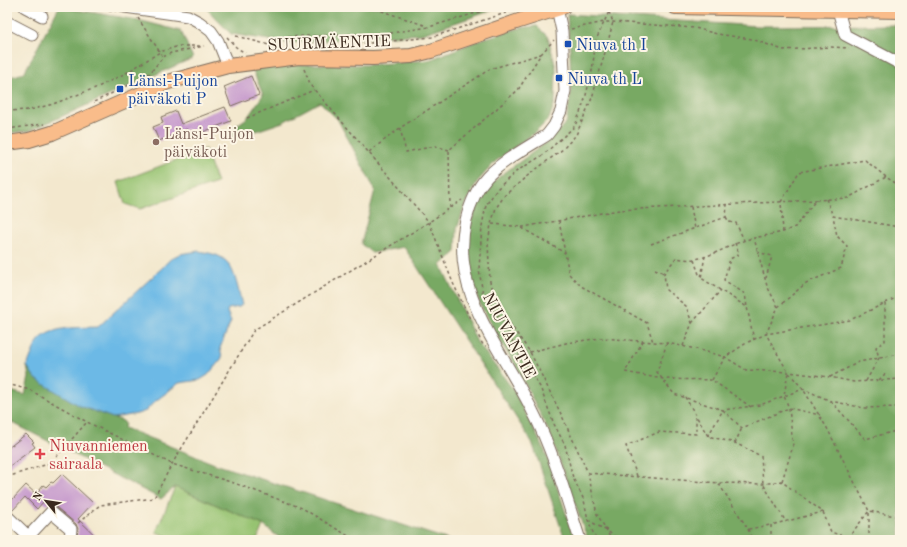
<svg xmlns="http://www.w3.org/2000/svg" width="907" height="547" font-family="'Old Standard TT',serif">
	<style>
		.green { fill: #96c371; stroke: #687648 }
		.forest { fill: #78a963; stroke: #5a6a40 }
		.water { fill: #6cb9e6; stroke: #547282 }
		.building { fill: #c79ccd }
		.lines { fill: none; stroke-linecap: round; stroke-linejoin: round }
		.minor-casing { stroke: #7b6c5c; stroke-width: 13 }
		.major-casing { stroke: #7b6c5c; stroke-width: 16 }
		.path { stroke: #7b6c5c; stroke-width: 1.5; stroke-dasharray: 3 3; stroke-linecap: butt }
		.minor { stroke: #fff; stroke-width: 11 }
		.major { stroke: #f9bc8a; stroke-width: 14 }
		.transit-dot { fill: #1a4fb4; stroke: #fcf5e5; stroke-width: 1.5 }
		.education-dot { fill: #8d6e63; stroke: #fcf5e5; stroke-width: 1.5 }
		.health-dot { fill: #e0444e; stroke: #fcf5e5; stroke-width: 1.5 }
		.labels { text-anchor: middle; stroke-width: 4; stroke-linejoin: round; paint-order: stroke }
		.street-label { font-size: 16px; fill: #3b2a1e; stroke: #fcf5e5 }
		.transit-label { font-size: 16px; fill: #164399; stroke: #fcf5e5; text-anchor: start }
		.education-label { font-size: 16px; fill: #785e54; stroke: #fcf5e5; text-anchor: start }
		.health-label { font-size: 16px; fill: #be3a42; stroke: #fcf5e5; text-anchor: start }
	</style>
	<rect width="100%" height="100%" fill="#fcf5e5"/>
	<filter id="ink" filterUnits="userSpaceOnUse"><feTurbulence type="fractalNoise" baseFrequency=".025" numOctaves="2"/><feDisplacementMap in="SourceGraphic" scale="8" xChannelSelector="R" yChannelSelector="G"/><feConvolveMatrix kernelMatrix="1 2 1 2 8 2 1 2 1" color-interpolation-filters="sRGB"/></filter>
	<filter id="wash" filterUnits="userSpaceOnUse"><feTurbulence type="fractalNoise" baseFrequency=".012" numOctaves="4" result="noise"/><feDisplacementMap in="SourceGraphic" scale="16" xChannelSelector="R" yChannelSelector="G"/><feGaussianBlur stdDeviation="0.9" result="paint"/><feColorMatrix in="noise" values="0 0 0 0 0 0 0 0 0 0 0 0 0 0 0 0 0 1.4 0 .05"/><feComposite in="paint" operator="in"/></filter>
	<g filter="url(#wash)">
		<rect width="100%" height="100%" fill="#f3e8ce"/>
		<g class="green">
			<path d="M205 149 217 183 140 209 125 204 118 182Z"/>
			<path d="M175 487 263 525 257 540H176L156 532Z"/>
		</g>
		<g class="forest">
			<path d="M59 7 138 20 181 31 193 58 29 131 7 133V78L24 73Z"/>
			<path d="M205 7H502L422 34 288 43 231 34Z"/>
			<path d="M567 14 758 26 900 25V540H588L550 434 515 364 496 335 480 304 470 278 467 253 468 229 476 209 486 189 500 176 547 142 566 123 571 93 570 50Z"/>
			<path d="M537 26 548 37 556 68 555 102 549 119 537 131 496 161 477 182 464 208 457 229 456 252 441 265 477 342 513 389 545 451 574 537V540H565L532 442 404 247 372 253 361 244 375 190 338 120 320 102 283 122 232 139 234 127 247 118 263 95 252 68 292 64 366 65 429 60 482 39 520 28Z"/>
			<path d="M27 366 35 378 80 406 123 421 125 423 124 428 215 464 449 540H281V539L263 525 175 487 161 499 7 420V390L25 395 29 377Z"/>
		</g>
		<path class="water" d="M199 251C208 253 219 254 226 261 235 269 239 293 242 305L239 307 228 309 227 312 231 321 220 348 222 358 208 375 200 380 179 383 153 403 146 411 137 414 113 418 80 406 42 383 35 378 27 366C30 359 33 350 37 343 49 325 79 328 98 327L163 267C175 252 182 254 199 251Z"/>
		<g id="blocks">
			<g class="building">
				<path d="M251 76 259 95 231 106 224 87Z"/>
				<path d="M225 107 231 121 190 137 187 129 159 141 153 127 163 123 161 117 176 111 181 124Z"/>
				<path d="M26 434 34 442 32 443 35 447 7 468V449Z"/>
				<path d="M62 474 93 503 78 519 100 540H81L77 536 78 529 76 524 56 507 49 503 47 505 43 502 37 509 25 497 12 511 7 508V495L12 500 26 485 36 494 43 485 46 487 51 482 53 483Z"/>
			</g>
		</g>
	</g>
	<g filter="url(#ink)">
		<use href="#blocks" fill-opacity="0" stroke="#7b6c5c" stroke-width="1"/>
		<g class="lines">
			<g class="minor-casing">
				<g id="minor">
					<path d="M25 7 42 16"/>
					<path d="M125 7 188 16 199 22 211 31 218 41 228 66"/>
					<path d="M557 8 562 31 565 91 561 111 554 126 547 135C528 147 502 161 487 177 476 189 470 204 466 220 448 291 504 352 533 412 554 453 566 497 580 540"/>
					<path d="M838 10 845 35 900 64"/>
					<path d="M7 22 32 35"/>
					<path d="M7 516 32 540"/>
					<path d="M25 540 51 512 71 529 70 540"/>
				</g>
			</g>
			<g class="major-casing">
				<g id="major">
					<path d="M675 7 900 11"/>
					<path d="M7 143 29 140 52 133 168 82 228 66 299 57 373 58 411 56 431 51 519 21 563 7"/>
				</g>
			</g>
			<g class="path">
				<path d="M91 7 116 11"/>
				<path d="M370 7 427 26"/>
				<path d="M611 7 596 40 592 71 585 99 575 126 543 155 517 171 498 188 486 205 482 226 479 269 483 295 503 322 517 351 530 352 566 343 601 338 667 343 696 349 725 357 746 370 788 372 830 377 854 382 900 379"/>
				<path d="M609 12 613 22 608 42 592 98 576 135 563 149 526 177 505 195 496 208 491 224 488 244 490 282 505 317 530 352 562 416 588 473 597 514 607 531 611 540"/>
				<path d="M138 18 163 57"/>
				<path d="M571 29 604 22H613L695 28 717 34 752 39 783 50 830 47 849 48"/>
				<path d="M236 36 280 48"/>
				<path d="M227 37 236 47 245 53"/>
				<path d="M273 46 285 37 391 33 429 27 496 7"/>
				<path d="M340 46 432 37 524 7"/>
				<path d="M304 69 311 86 429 222 453 283 471 321"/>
				<path d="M94 102 135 82 150 73 163 57 171 53 204 46"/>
				<path d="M7 111 30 110 53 104 98 87 126 73 160 52 179 46H200"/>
				<path d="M247 118 314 90"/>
				<path d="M400 128 406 152 435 146 449 150"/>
				<path d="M7 129 44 124"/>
				<path d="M369 152 400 128 490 69 541 54"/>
				<path d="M826 199 833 216 900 227"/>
				<path d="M691 207 695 229"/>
				<path d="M450 208 449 150 518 90 541 54 554 40"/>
				<path d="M726 217 729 222 736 223 744 240"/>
				<path d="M559 221 569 274 581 286 647 323 653 342"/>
				<path d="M492 224 523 227 619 210 816 200"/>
				<path d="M522 228 565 253"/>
				<path d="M783 232 781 202 799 172 865 160 886 177"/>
				<path d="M735 243 739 254 730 259 724 280 745 294 747 307"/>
				<path d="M651 244 726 217 727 205"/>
				<path d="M757 252 772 256 766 278"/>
				<path d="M705 256 701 278 747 307 754 340"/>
				<path d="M694 260 700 277"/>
				<path d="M655 269 664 273"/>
				<path d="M778 307 806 283 841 268 847 246 837 236 833 216"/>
				<path d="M692 323 721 290"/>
				<path d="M476 331 483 345 486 346"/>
				<path d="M643 341 625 372 663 379 712 380 751 407"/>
				<path d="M667 343 657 372 674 394 723 410 760 405 803 389 831 401 864 408 896 407 900 405"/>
				<path d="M683 346 692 323 686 306 666 290 664 273 676 258C682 259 689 260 695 259 715 256 733 242 754 238"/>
				<path d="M509 350 517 351 540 387 554 424 565 445 573 478 584 500 588 520 596 540"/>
				<path d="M830 377 859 362 900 354"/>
				<path d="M712 380 725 357 748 342 766 334 850 320 900 296"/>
				<path d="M879 380 886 373"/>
				<path d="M866 381 879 358 876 347 885 341V303"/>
				<path d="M7 384 30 390 87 422 172 464 234 483 302 508 355 540"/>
				<path d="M685 397 708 436 735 443 761 456 763 484 786 522"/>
				<path d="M831 401 865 439 900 430"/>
				<path d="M708 436 723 410 742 428 789 408 820 415"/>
				<path d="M735 443 742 428"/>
				<path d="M588 473 719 483 763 484 781 481 823 512 831 532 854 540"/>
				<path d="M637 476 626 446 659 432 696 434V417"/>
				<path d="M7 477 51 463 87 422"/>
				<path d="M782 481 793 446 789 408 784 396 788 372"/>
				<path d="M719 484 748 529 771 525"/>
				<path d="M588 520 607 531 620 540"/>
				<path d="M78 523 100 505 154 498 172 464 254 330 429 222 462 200"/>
				<path d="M748 529 752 540"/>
				<path d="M848 538 869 511 900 517"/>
				<path d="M771 540V525L823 512"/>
				<path d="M869 540V511L827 428 803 389 788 372 766 334 778 307 767 286 754 238 783 232 795 227 816 200 848 198 886 177 900 186"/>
			</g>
			<use href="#minor" class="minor"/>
			<use href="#major" class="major"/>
		</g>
	</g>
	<g class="transit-dot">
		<rect x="564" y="40" width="8" height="8" rx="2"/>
		<rect x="555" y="74" width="8" height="8" rx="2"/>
		<rect x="116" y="85" width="8" height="8" rx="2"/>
	</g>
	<circle class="education-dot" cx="156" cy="142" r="4"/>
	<path class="health-dot" d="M38 448h4v4h4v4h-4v4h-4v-4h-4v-4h4z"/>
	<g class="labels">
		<g class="street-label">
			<text transform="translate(329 42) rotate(-2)" y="6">SUURMÄENTIE</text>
			<text transform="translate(510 335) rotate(62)" y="6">NIUVANTIE</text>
		</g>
		<g class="transit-label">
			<text x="576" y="50">Niuva th I</text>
			<text x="567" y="84">Niuva th L</text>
			<text x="128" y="86">Länsi-Puijon<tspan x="128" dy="18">päiväkoti P</tspan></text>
		</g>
		<g class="education-label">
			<text x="164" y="139">Länsi-Puijon<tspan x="164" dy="18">päiväkoti</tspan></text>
		</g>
		<g class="health-label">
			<text x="49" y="451">Niuvanniemen<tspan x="49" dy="18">sairaala</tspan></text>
		</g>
	</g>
	<rect width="907" height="547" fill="none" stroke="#fcf5e5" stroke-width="24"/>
	<g transform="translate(46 501) rotate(300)" stroke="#fcf5e5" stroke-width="3" paint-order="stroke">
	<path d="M0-3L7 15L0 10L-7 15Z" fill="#3b2a1e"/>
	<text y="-6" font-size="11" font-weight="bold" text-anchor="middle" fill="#3b2a1e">N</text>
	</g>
</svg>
